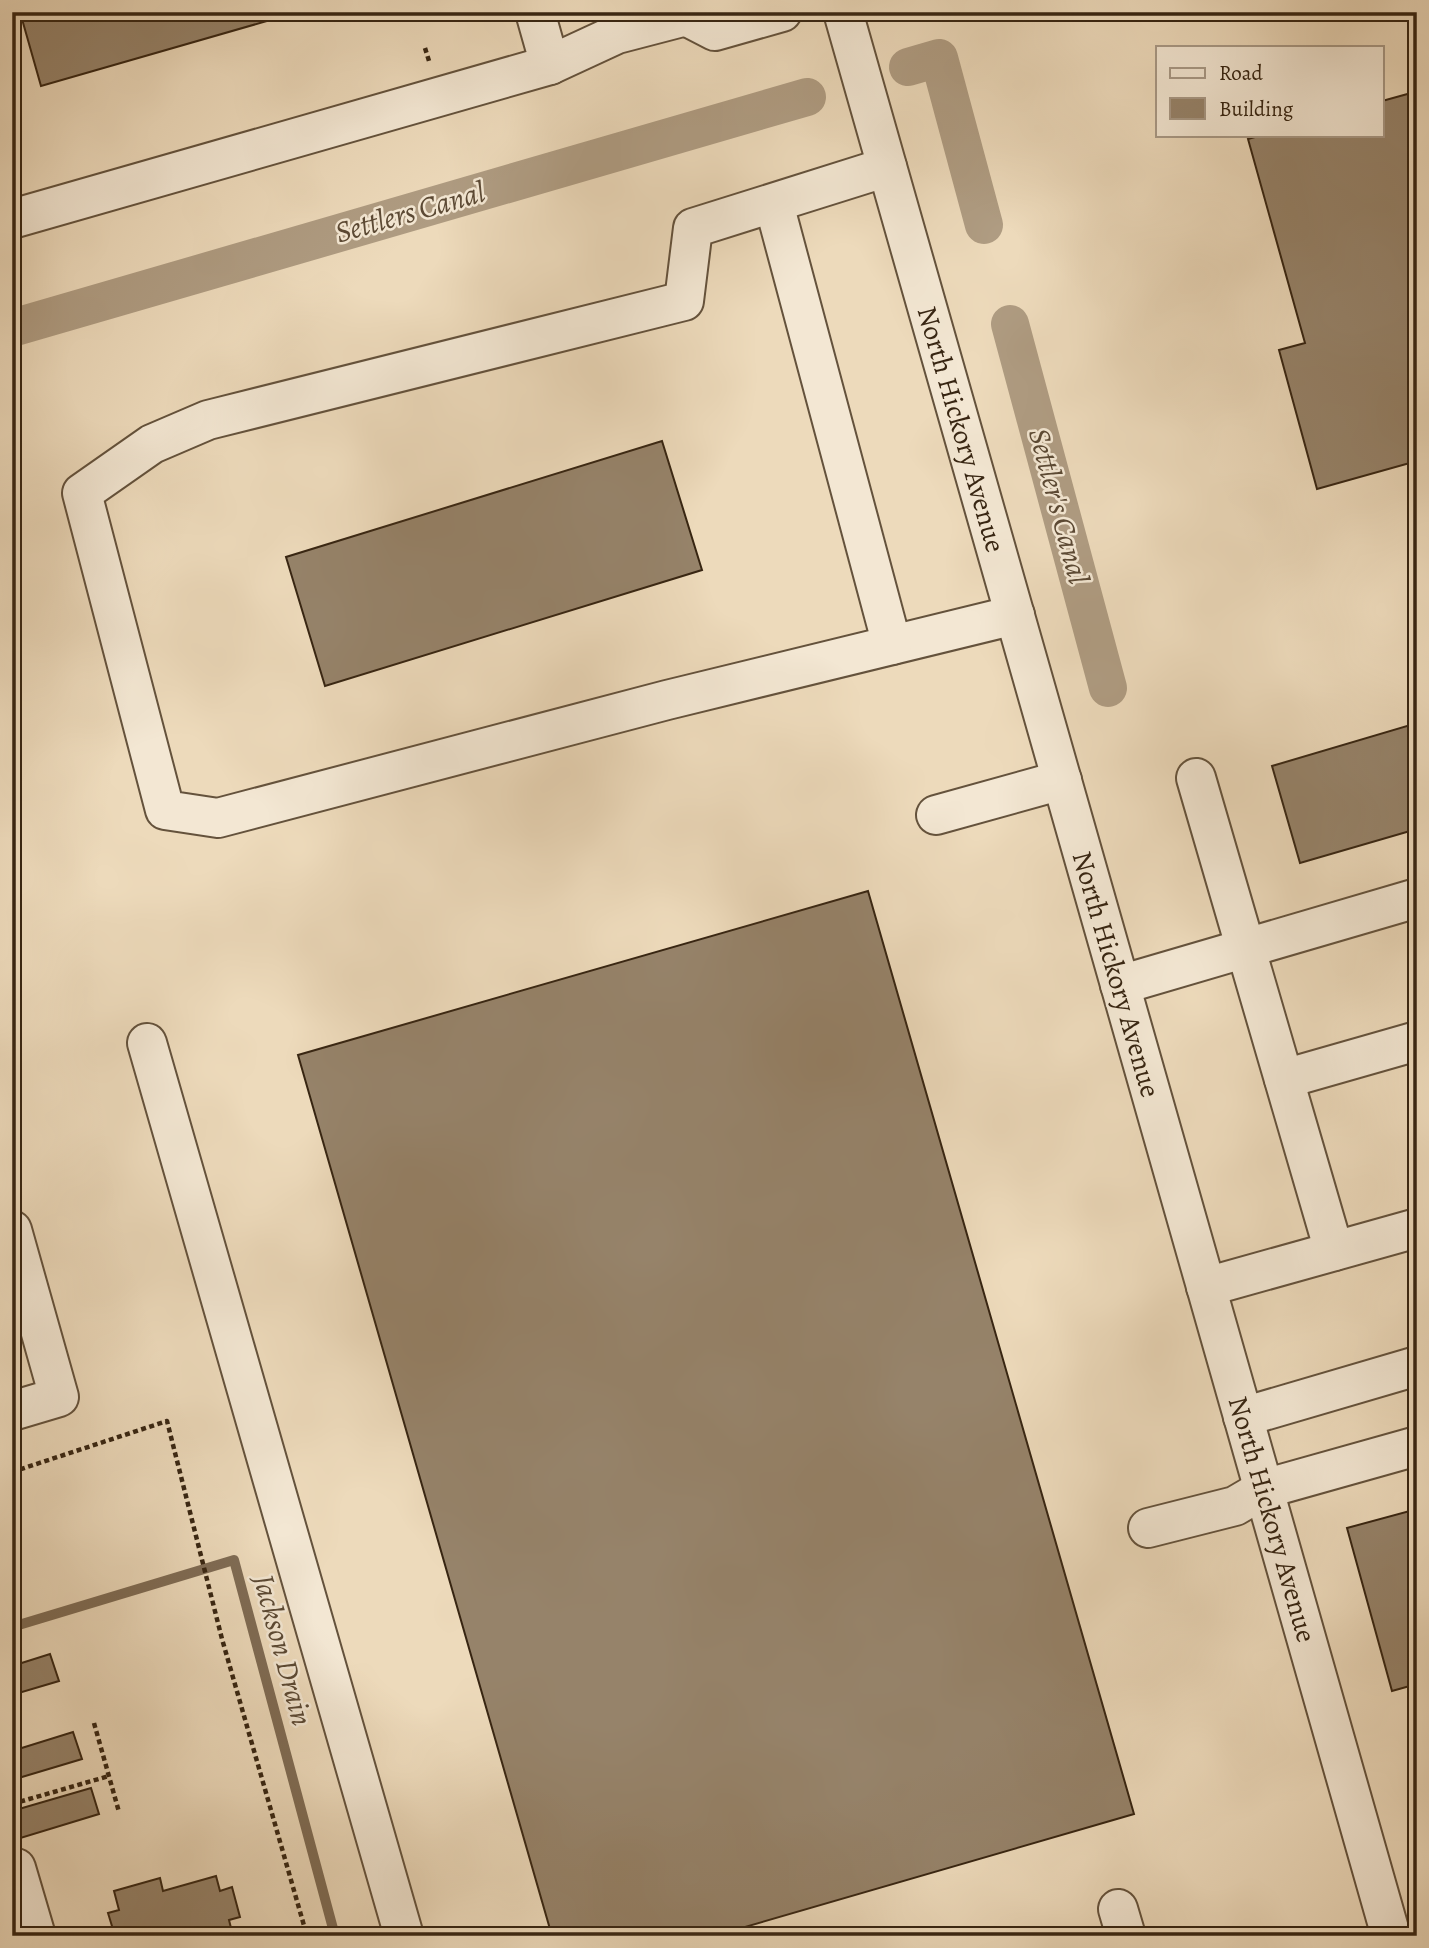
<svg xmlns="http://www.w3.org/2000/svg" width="1429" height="1948" font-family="Alegreya,serif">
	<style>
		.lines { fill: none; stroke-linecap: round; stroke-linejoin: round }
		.stream { stroke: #7f6c55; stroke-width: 10 }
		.canal { stroke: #af9c82; stroke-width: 38 }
		.building { fill: #96836a; stroke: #372512; stroke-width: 2 }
		.minor-casing { stroke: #64523c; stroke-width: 42 }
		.path { stroke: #372512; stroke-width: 4.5; stroke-dasharray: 5 3.5; stroke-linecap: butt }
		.minor { stroke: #f3e7d3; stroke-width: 38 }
		.labels { text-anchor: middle; stroke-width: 5; stroke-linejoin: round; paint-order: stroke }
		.street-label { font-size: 28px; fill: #372512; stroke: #f3e7d3 }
		.water-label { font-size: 30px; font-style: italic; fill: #5b4934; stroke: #f3e7d3 }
	</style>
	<rect width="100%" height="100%" fill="#eddabb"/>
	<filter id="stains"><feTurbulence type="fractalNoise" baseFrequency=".00286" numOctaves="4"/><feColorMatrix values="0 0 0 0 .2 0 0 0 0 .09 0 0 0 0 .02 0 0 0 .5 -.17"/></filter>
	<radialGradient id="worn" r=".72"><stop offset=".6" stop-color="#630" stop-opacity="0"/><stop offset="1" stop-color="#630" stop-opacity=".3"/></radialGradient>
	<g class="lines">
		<path class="stream" d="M12 1627 234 1560 335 1936"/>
		<g class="canal">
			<path d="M908 67 939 58 984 225"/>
			<path d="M1010 324 1108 688"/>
			<path d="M12 328 807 97"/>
		</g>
	</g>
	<g class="building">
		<path d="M20 12H298L41 86Z"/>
		<path d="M1411 93 1417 113V461L1317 489 1279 350 1305 343 1248 139 1262 135H1382V101Z"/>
		<path d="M662 441 702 570 325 686 286 557Z"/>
		<path d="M1417 723V829L1300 863 1272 766Z"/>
		<path d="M868 891 1134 1814 714 1936H552L298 1055Z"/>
		<path d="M1417 1509V1684L1392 1691 1347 1528Z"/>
		<path d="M50 1654 59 1681 12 1695V1666Z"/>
		<path d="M73 1732 82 1759 12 1780V1751Z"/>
		<path d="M91 1788 99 1814 14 1840 12 1811Z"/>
		<path d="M216 1876 220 1891 232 1887 240 1917 229 1920 233 1936H115L108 1913 119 1910 114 1891 160 1878 163 1891Z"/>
	</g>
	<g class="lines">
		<g class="minor-casing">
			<g id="minor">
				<path d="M688 12 686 16 715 31 782 12"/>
				<path d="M843 12 1391 1936"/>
				<path d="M550 65 617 34 686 16"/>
				<path d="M887 167 693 228 684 301 208 420 152 444 82 493 165 810 218 818 667 700 1015 615"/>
				<path d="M774 204 892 645"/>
				<path d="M12 219 550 65 535 12"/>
				<path d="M1196 778 1334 1251"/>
				<path d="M936 815 1062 780"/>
				<path d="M1120 985 1417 898"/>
				<path d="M147 1043 404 1936"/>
				<path d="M1284 1079 1417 1041"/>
				<path d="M12 1230 59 1397 12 1411"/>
				<path d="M1206 1287 1417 1228"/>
				<path d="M1243 1417 1417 1366"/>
				<path d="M1148 1528 1235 1506 1264 1489 1417 1446"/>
				<path d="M12 1869 16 1868 36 1936"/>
				<path d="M1118 1909 1126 1936"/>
			</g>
		</g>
		<g class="path">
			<path d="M425 48 429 61"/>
			<path d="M12 1472 167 1421 222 1639 307 1936"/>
			<path d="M94 1723 119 1812"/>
			<path d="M12 1804 109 1776"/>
		</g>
		<use href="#minor" class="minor"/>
	</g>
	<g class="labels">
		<g class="street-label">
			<text transform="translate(962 429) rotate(74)" y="10">North Hickory Avenue</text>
			<text transform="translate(1117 974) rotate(74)" y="10">North Hickory Avenue</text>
			<text transform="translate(1273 1519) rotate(74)" y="10">North Hickory Avenue</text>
		</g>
		<g class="water-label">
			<text transform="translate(410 212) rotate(-16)" y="10">Settlers Canal</text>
			<text transform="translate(1059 506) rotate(75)" y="10">Settler's Canal</text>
			<text transform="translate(283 1650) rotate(75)" y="10">Jackson Drain</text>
		</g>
	</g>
	<rect width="1429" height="1948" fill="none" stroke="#eddabb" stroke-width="42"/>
	<rect x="14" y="14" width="1401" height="1920" fill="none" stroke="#372512" stroke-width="3.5"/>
	<rect x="21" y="21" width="1387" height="1906" fill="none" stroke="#372512" stroke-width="2"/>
	<rect x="1156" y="46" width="228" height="91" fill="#f3e7d3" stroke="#a89986" stroke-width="2"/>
	<rect x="1170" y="68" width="35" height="10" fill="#f3e7d3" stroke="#a89986" stroke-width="2"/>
	<text x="1219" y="80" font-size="21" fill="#372512">Road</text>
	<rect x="1170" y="98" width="35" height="21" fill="#96836a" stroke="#a89986" stroke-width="2"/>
	<text x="1219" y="116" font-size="21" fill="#372512">Building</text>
	<rect width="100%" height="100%" filter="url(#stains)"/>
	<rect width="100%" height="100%" fill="url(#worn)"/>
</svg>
